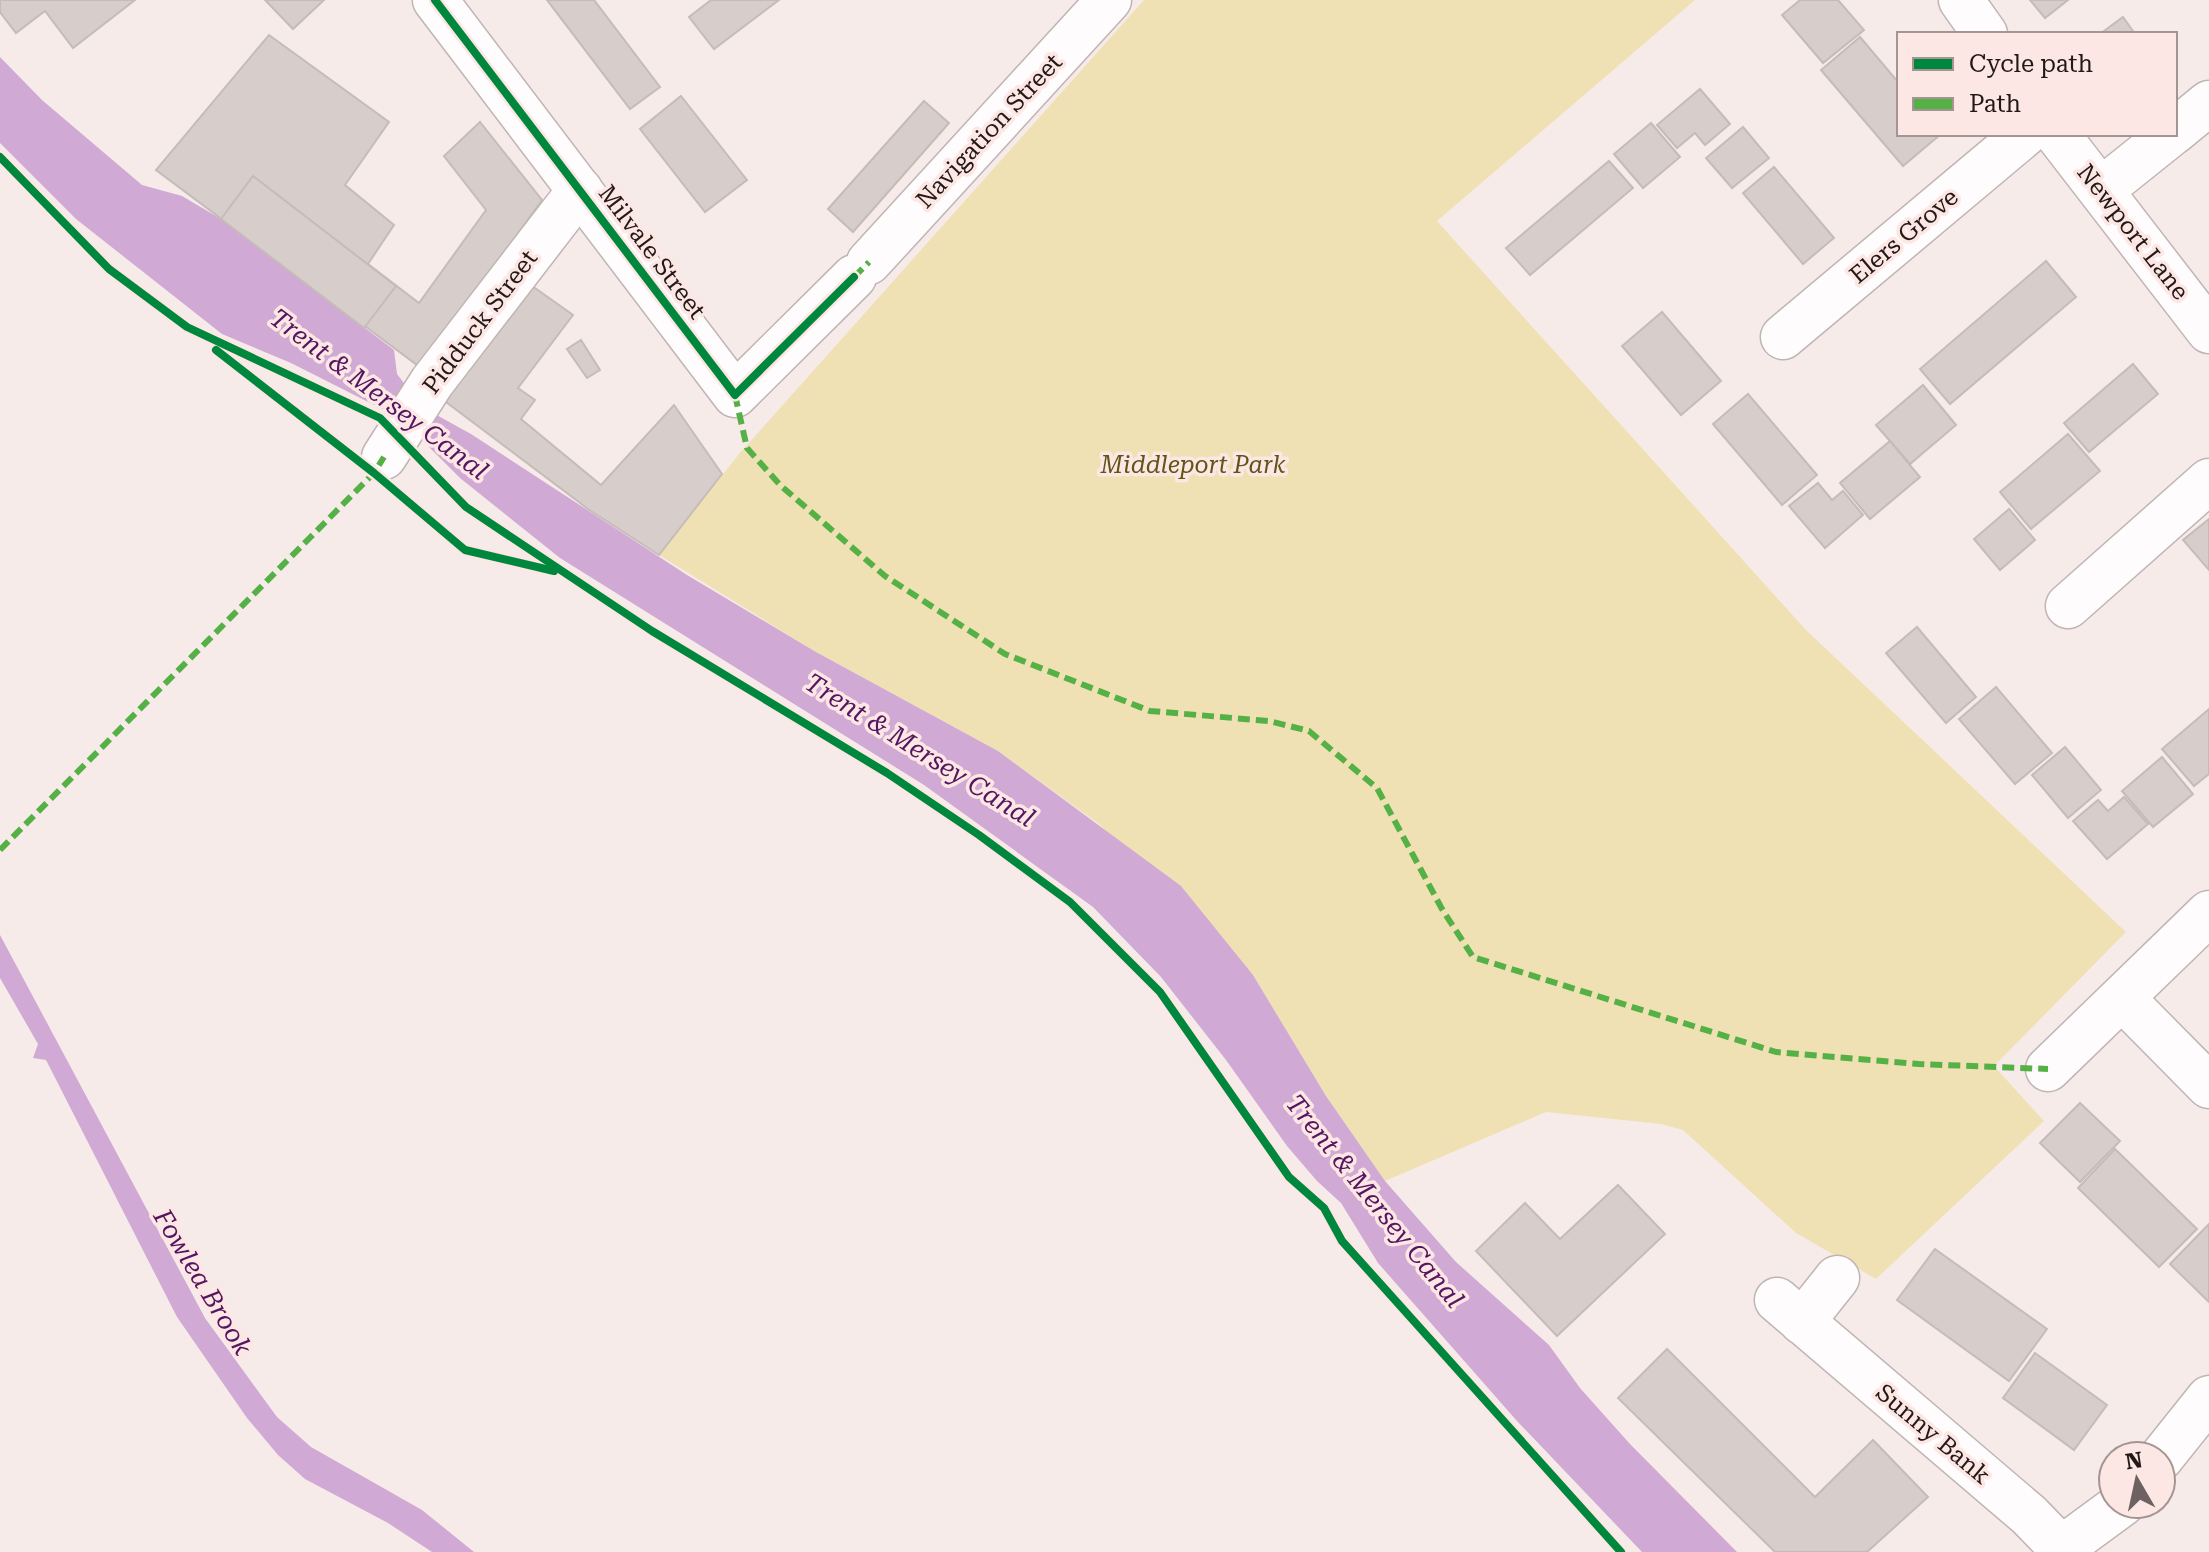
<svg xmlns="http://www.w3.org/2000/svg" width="2209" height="1552" font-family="'Roboto Serif',serif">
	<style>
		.green { fill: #efe1b4 }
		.water { fill: #d0a9d4 }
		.building { fill: #d7cecb; stroke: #c5bcb9; stroke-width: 2 }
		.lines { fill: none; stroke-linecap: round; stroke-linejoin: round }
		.minor-casing { stroke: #bfb5b4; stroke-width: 47 }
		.tertiary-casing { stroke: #bfb5b4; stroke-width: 47 }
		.minor { stroke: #fefcfc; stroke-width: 44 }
		.tertiary { stroke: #fefcfc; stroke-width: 44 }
		.quiet { stroke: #55b145; stroke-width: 6; stroke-dasharray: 12 6; stroke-linecap: butt }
		.cycleway-casing { stroke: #fde7e4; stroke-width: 13 }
		.cycleway { stroke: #00873e; stroke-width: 8 }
		.labels { text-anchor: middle; stroke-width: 7; stroke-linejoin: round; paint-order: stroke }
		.street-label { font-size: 24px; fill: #221917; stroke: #fde7e4 }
		.park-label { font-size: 24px; font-style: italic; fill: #605416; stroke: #fde7e4 }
		.water-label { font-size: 26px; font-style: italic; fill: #541661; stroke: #fde7e4 }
	</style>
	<rect width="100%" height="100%" fill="#f7ebea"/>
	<path class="green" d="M1144 0H1695L1437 221 1806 630 2126 932 1994 1066 2044 1121 1876 1279 1796 1233 1683 1130 1661 1124 1546 1112 1385 1181 1326 1096 1253 975 1099 824 998 751 816 652 659 555 739 454Z"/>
	<g class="water">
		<path d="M0 57 42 100 142 185 182 196 221 219 394 350 397 374 422 407 471 434 687 575 816 652 998 751 1181 886 1253 975 1326 1096 1385 1181 1456 1262 1549 1345 1580 1388 1630 1444 1737 1552H1642L1517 1421 1378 1263 1341 1203 1317 1181 1287 1146 1226 1060 1161 977 1093 907 924 785 560 558 460 478 415 433 388 412 291 363 222 334 76 219 0 143Z"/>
		<path d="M0 935 205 1318 277 1417 311 1447 422 1510 474 1552H432L388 1523 305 1479 278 1455 247 1418 177 1317 46 1060 33 1058 38 1044 0 978Z"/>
	</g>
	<g class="building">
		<path d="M0 0H135L73 48 45 11 16 33 0 12Z"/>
		<path d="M265 0H324L293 29Z"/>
		<path d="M547 0H594L660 87 630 109Z"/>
		<path d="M711 0H779L714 49 689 17Z"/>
		<path d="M1800 0H1838L1864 30 1823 63 1782 15Z"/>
		<path d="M2030 0H2068L2045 18Z"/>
		<path d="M2123 17 2135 34H2100Z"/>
		<path d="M269 35 389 122 345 185 394 225 368 264 419 303 486 210 444 156 480 122 542 200 421 368 156 170Z"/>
		<path d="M1860 37 1899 83V134H1941L1903 166 1821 70Z"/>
		<path d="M1700 89 1730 124 1705 145 1695 133 1677 148 1657 125Z"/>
		<path d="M681 96 747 180 705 212 640 129Z"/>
		<path d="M924 101 949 123 853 232 828 209Z"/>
		<path d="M1651 123 1680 157 1643 188 1614 154Z"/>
		<path d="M1743 127 1769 158 1732 188 1706 158Z"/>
		<path d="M1609 161 1633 188 1530 275 1506 248Z"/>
		<path d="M1774 167 1834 238 1803 264 1743 193Z"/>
		<path d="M253 176 396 286 364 328 221 219Z"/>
		<path d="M2046 261 2076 297 1950 404 1920 369Z"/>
		<path d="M528 283 573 315 518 388 535 400 521 419 601 485 674 405 722 474 659 555 588 509 442 399Z"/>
		<path d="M1662 312 1721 381 1681 415 1622 346Z"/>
		<path d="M581 340 600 370 587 378 567 349Z"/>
		<path d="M2133 364 2158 394 2089 452 2064 423Z"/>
		<path d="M1923 385 1956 425 1910 464 1876 425Z"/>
		<path d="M1748 394 1817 475 1782 505 1713 424Z"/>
		<path d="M2068 434 2100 471 2031 529 2000 492Z"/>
		<path d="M1890 441 1920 477 1870 519 1840 483Z"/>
		<path d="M1818 483 1832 500 1843 491 1863 515 1825 548 1789 506Z"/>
		<path d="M2009 509 2035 540 2000 570 1974 539Z"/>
		<path d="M2209 519V570L2183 540Z"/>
		<path d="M1917 627 1976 697 1946 723 1886 653Z"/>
		<path d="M1996 687 2052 753 2015 784 1959 719Z"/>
		<path d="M2209 709V774L2194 786 2162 749Z"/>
		<path d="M2065 747 2101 790 2068 818 2032 775Z"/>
		<path d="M2162 757 2193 794 2153 827 2122 791Z"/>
		<path d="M2124 797 2148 824 2107 859 2073 821 2098 800 2108 811Z"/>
		<path d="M2080 1103 2120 1141 2080 1182 2040 1143Z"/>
		<path d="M2115 1149 2197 1229 2159 1267 2078 1188Z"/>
		<path d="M1618 1185 1665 1234 1557 1336 1476 1251 1525 1203 1560 1239Z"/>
		<path d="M2209 1224V1302L2170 1264Z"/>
		<path d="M1935 1249 2047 1329 2009 1381 1897 1300Z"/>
		<path d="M1667 1349 1815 1497 1873 1440 1928 1497 1867 1552H1775L1618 1398Z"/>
		<path d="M2035 1353 2107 1405 2074 1450 2003 1398Z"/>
	</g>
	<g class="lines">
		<g class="minor-casing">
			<g id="minor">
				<path d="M435 0 735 395 854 277"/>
				<path d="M2175 131 2209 103"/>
				<path d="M2101 190 2171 134"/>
				<path d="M869 262 1109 0"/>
				<path d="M1783 337 2025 134"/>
				<path d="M384 457 432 382 580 190"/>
				<path d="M2068 606 2209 481"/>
				<path d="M2122 998 2209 1086"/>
				<path d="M2048 1069 2209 913"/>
				<path d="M1777 1300 2029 1515 2065 1552"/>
				<path d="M1802 1322 1837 1278"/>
				<path d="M2161 1458 2209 1398"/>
				<path d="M2062 1548 2122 1504"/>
			</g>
		</g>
		<g class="tertiary-casing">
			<g id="tertiary">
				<path d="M1961 0 1985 34"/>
				<path d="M2057 134 2209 331"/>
			</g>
		</g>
		<use href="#minor" class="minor"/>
		<use href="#tertiary" class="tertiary"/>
		<g class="quiet">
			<path d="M854 277 869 262"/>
			<path d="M735 395 747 448 780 485 885 576 1005 654 1150 711 1269 721 1309 731 1377 788 1442 909 1473 957 1776 1052 1919 1064 2048 1069"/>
			<path d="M0 850 374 473 384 457"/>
		</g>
		<g class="cycleway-casing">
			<g id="cycleway">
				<path d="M435 0 735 395 854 277"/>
				<path d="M0 157 109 269 187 327 380 418 466 507 652 631 887 773 979 835 1070 902 1160 992 1289 1177 1324 1208 1342 1241 1621 1552"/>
				<path d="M216 350 374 473 465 550 554 571"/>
			</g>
		</g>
		<use href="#cycleway" class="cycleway"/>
	</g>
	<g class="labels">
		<g class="street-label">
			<text transform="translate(989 131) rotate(-47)" y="8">Navigation Street</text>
			<text transform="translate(2133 232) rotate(52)" y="8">Newport Lane</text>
			<text transform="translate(1904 236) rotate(-40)" y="8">Elers Grove</text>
			<text transform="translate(652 252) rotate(53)" y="8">Milvale Street</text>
			<text transform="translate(480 322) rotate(-53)" y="8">Pidduck Street</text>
			<text transform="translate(1933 1434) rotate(40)" y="8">Sunny Bank</text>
		</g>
		<g class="park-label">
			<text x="1193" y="473">Middleport Park</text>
		</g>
		<g class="water-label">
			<text transform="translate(379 394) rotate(37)" y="9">Trent &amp; Mersey Canal</text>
			<text transform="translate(920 750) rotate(32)" y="9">Trent &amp; Mersey Canal</text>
			<text transform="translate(1375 1201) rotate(51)" y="9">Trent &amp; Mersey Canal</text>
			<text transform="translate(203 1282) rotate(59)" y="9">Fowlea Brook</text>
		</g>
	</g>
	<rect x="1897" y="32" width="280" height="104" fill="#fde7e4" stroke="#a59592" stroke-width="2"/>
	<rect x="1913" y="58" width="40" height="12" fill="#00873e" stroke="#a59592" stroke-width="2"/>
	<text x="1969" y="72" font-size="24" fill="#221917">Cycle path</text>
	<rect x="1913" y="98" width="40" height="12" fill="#55b145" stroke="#a59592" stroke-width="2"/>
	<text x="1969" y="112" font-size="24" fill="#221917">Path</text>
	<g transform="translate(2137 1480) rotate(351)"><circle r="38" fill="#fde7e4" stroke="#a59592" stroke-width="2"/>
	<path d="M0-6L14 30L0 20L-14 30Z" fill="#6d6261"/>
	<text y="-12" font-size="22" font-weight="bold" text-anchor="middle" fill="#221917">N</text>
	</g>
</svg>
